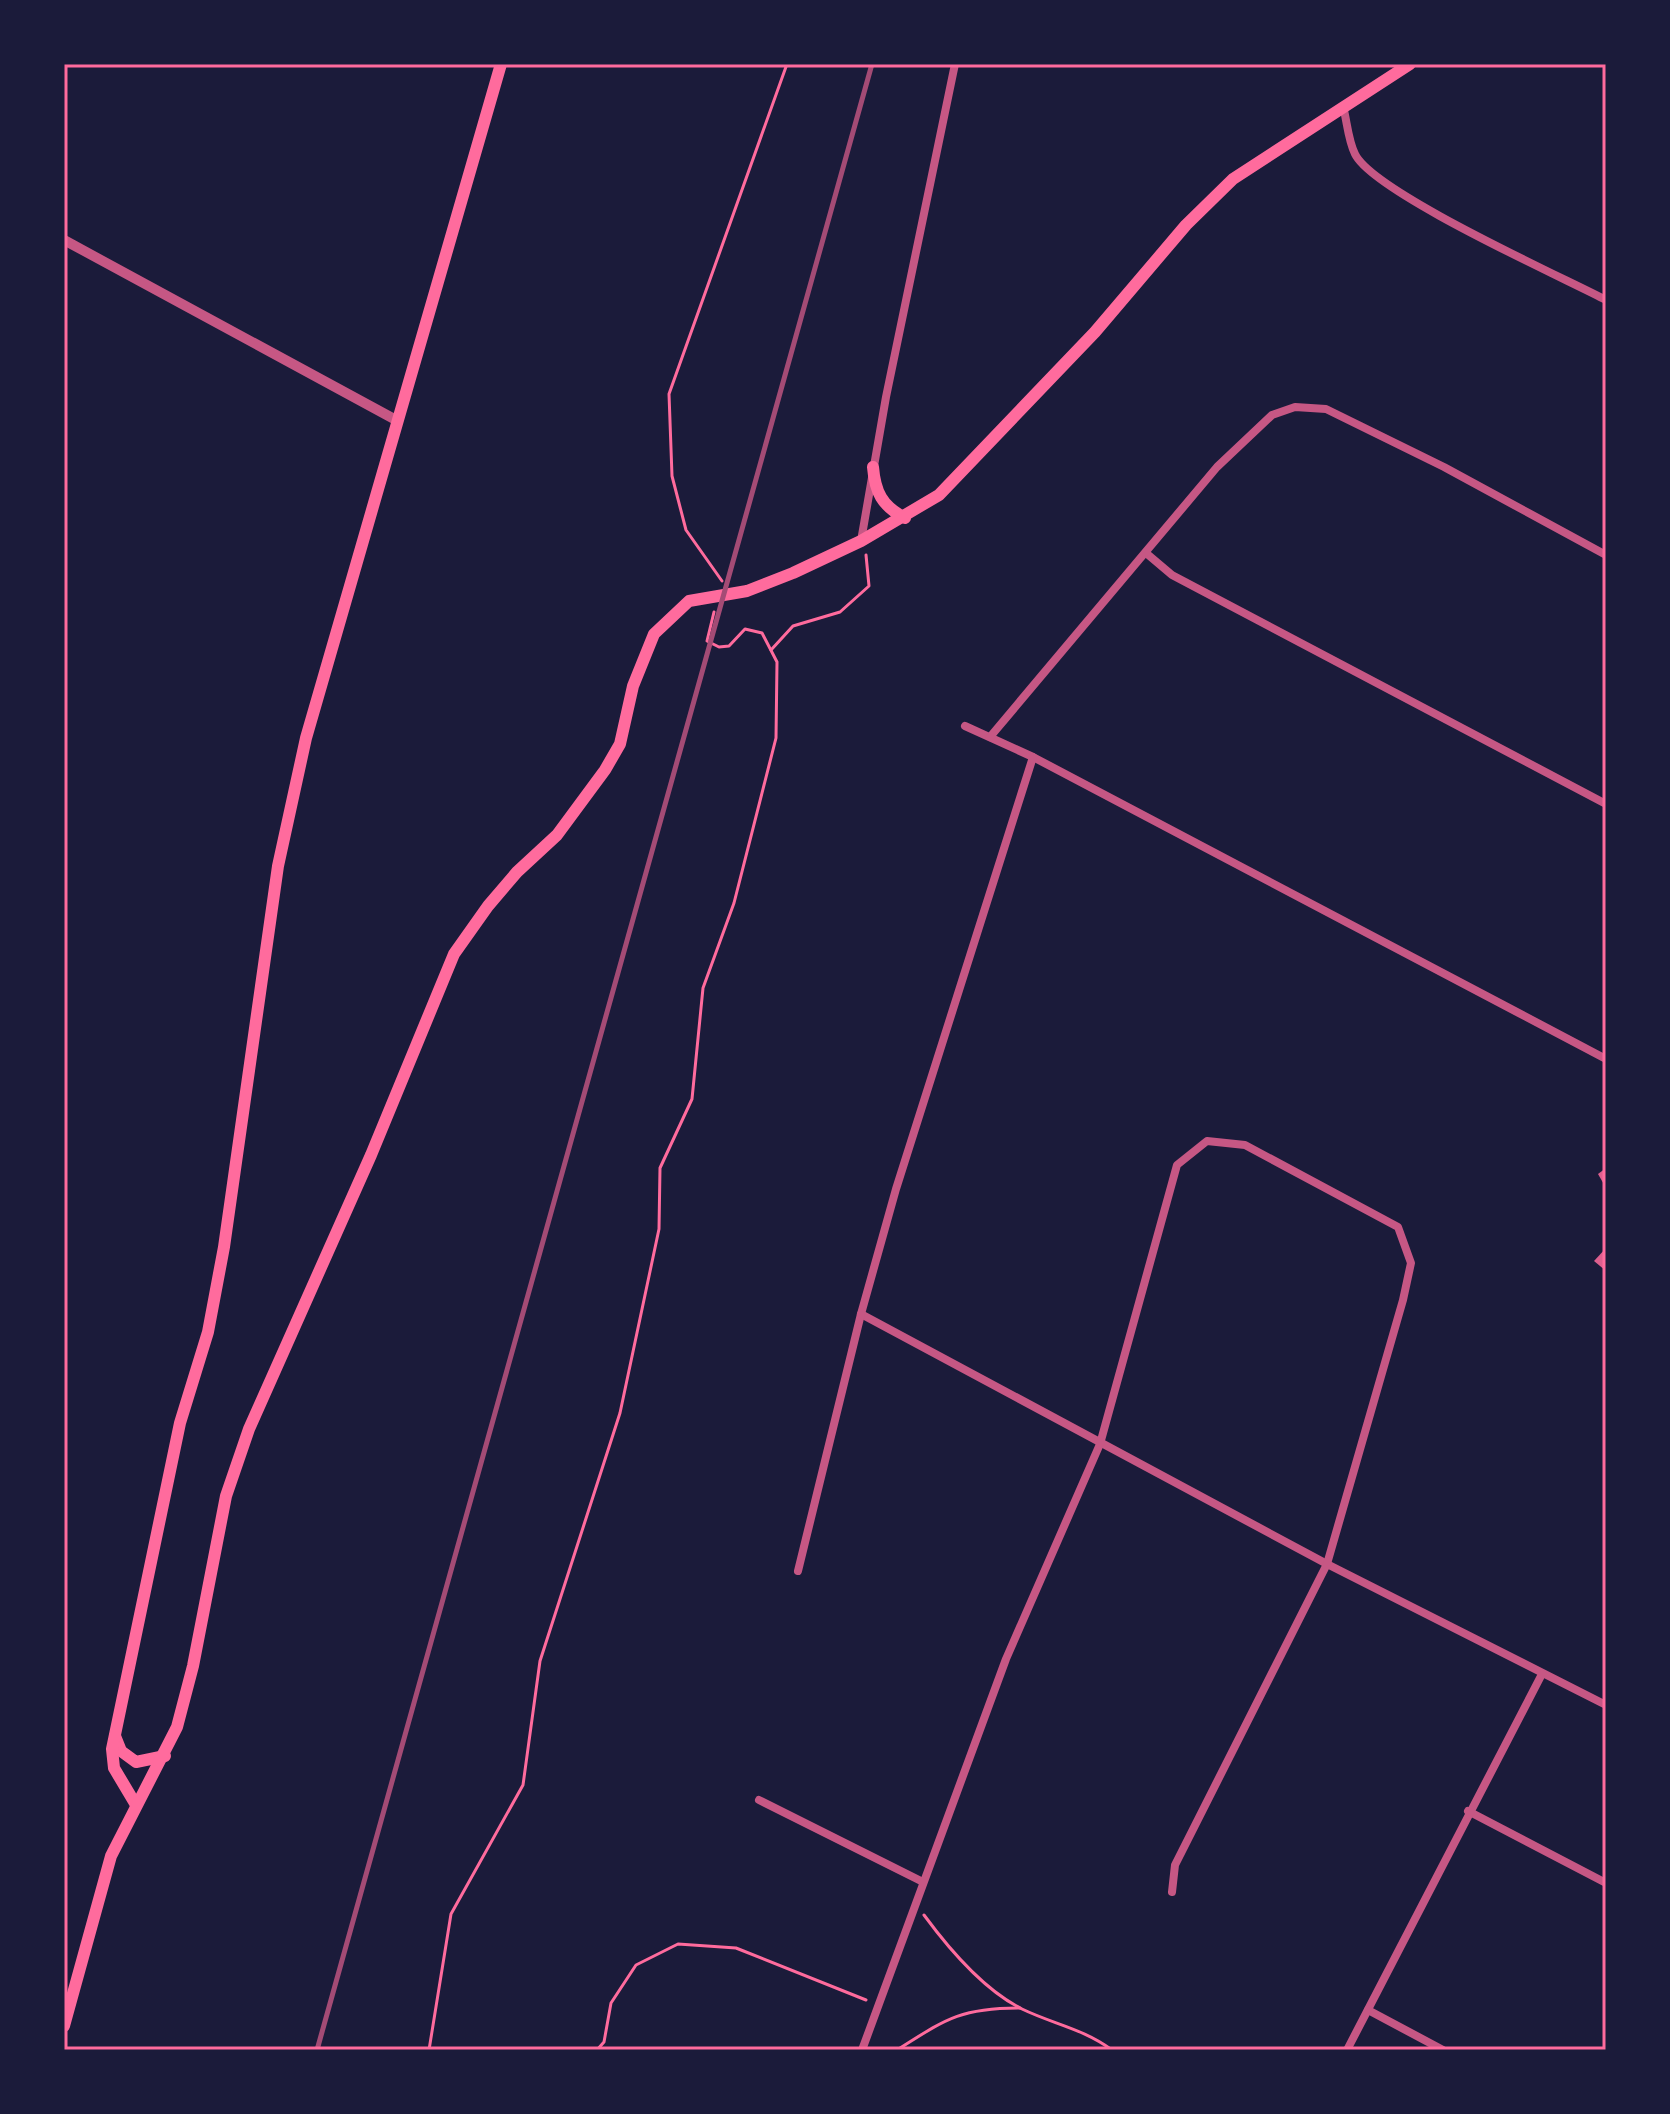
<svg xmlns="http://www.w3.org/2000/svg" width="1670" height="2114" font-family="Helvetica,sans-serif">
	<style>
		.building { fill: #dd5f8e }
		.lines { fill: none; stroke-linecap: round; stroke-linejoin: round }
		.path { stroke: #ff6b9d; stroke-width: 3 }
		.minor { stroke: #c65784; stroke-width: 8 }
		.tertiary { stroke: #c65784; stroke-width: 10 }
		.secondary { stroke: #ff6b9d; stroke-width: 12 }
		.rail { stroke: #a44b75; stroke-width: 5 }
		.neatline { fill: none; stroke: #ff6b9d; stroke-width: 3 }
	</style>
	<rect width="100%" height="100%" fill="#1b1b3a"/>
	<g class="building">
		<path d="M1606 1168V1188L1598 1174Z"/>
		<path d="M1606 1248V1271L1594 1261Z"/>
	</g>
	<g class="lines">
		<g class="path">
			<path d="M722 581 686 530 672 476 669 394 787 64"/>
			<path d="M771 650 793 626 840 612 869 586 866 555"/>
			<path d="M924 1915C949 1949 984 1990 1022 2009 1053 2024 1084 2029 1112 2050"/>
			<path d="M429 2050 451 1914 523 1785 540 1661 620 1413 659 1229 660 1168 692 1099 703 988 734 903 776 738 777 662 762 633 745 629 729 646 719 647 707 641 714 612"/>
			<path d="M597 2050 604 2042 611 2003 636 1965 678 1944 736 1948 866 2000"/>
			<path d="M897 2050C946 2019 960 2008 1020 2008"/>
		</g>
		<g class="minor">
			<path d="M1343 106C1347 121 1348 140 1355 154 1373 192 1560 276 1606 300"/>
			<path d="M861 541 886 397 955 64"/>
			<path d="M1146 553 1172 575 1606 804"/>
			<path d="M965 726 1033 757 1606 1059"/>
			<path d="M990 737 1217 467 1272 415 1295 407 1326 409 1444 467 1606 555"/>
			<path d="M861 1314 1327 1564 1606 1705"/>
			<path d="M798 1571 861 1314 896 1189 1033 757"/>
			<path d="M759 1800 923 1882"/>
			<path d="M1468 1811 1606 1883"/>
			<path d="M1368 2010 1443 2050"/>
			<path d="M862 2050 1006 1659 1100 1444 1177 1165 1207 1141 1245 1145 1398 1227 1411 1263 1403 1300 1327 1564 1175 1865 1172 1892"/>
			<path d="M1347 2050 1542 1674"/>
		</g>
		<path class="tertiary" d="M64 240 396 420"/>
		<g class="secondary">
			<path d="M873 467C875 492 882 506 905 518"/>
			<path d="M115 1736 121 1751 136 1762 165 1756"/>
			<path d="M136 1805 114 1768 112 1749 180 1423 208 1332 224 1247 278 866 306 738 501 64"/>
			<path d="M64 2026 111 1856 177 1727 193 1666 226 1496 249 1429 371 1155 454 954 488 906 517 872 557 835 605 770 620 744 633 686 654 634 689 601 747 591 793 573 861 541 939 495 1095 332 1186 225 1233 179 1410 64"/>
		</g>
		<path class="rail" d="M317 2050 872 64"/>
	</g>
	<rect width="1670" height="2114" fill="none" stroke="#1b1b3a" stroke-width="132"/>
	<rect x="66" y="66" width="1538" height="1982" class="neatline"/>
</svg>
